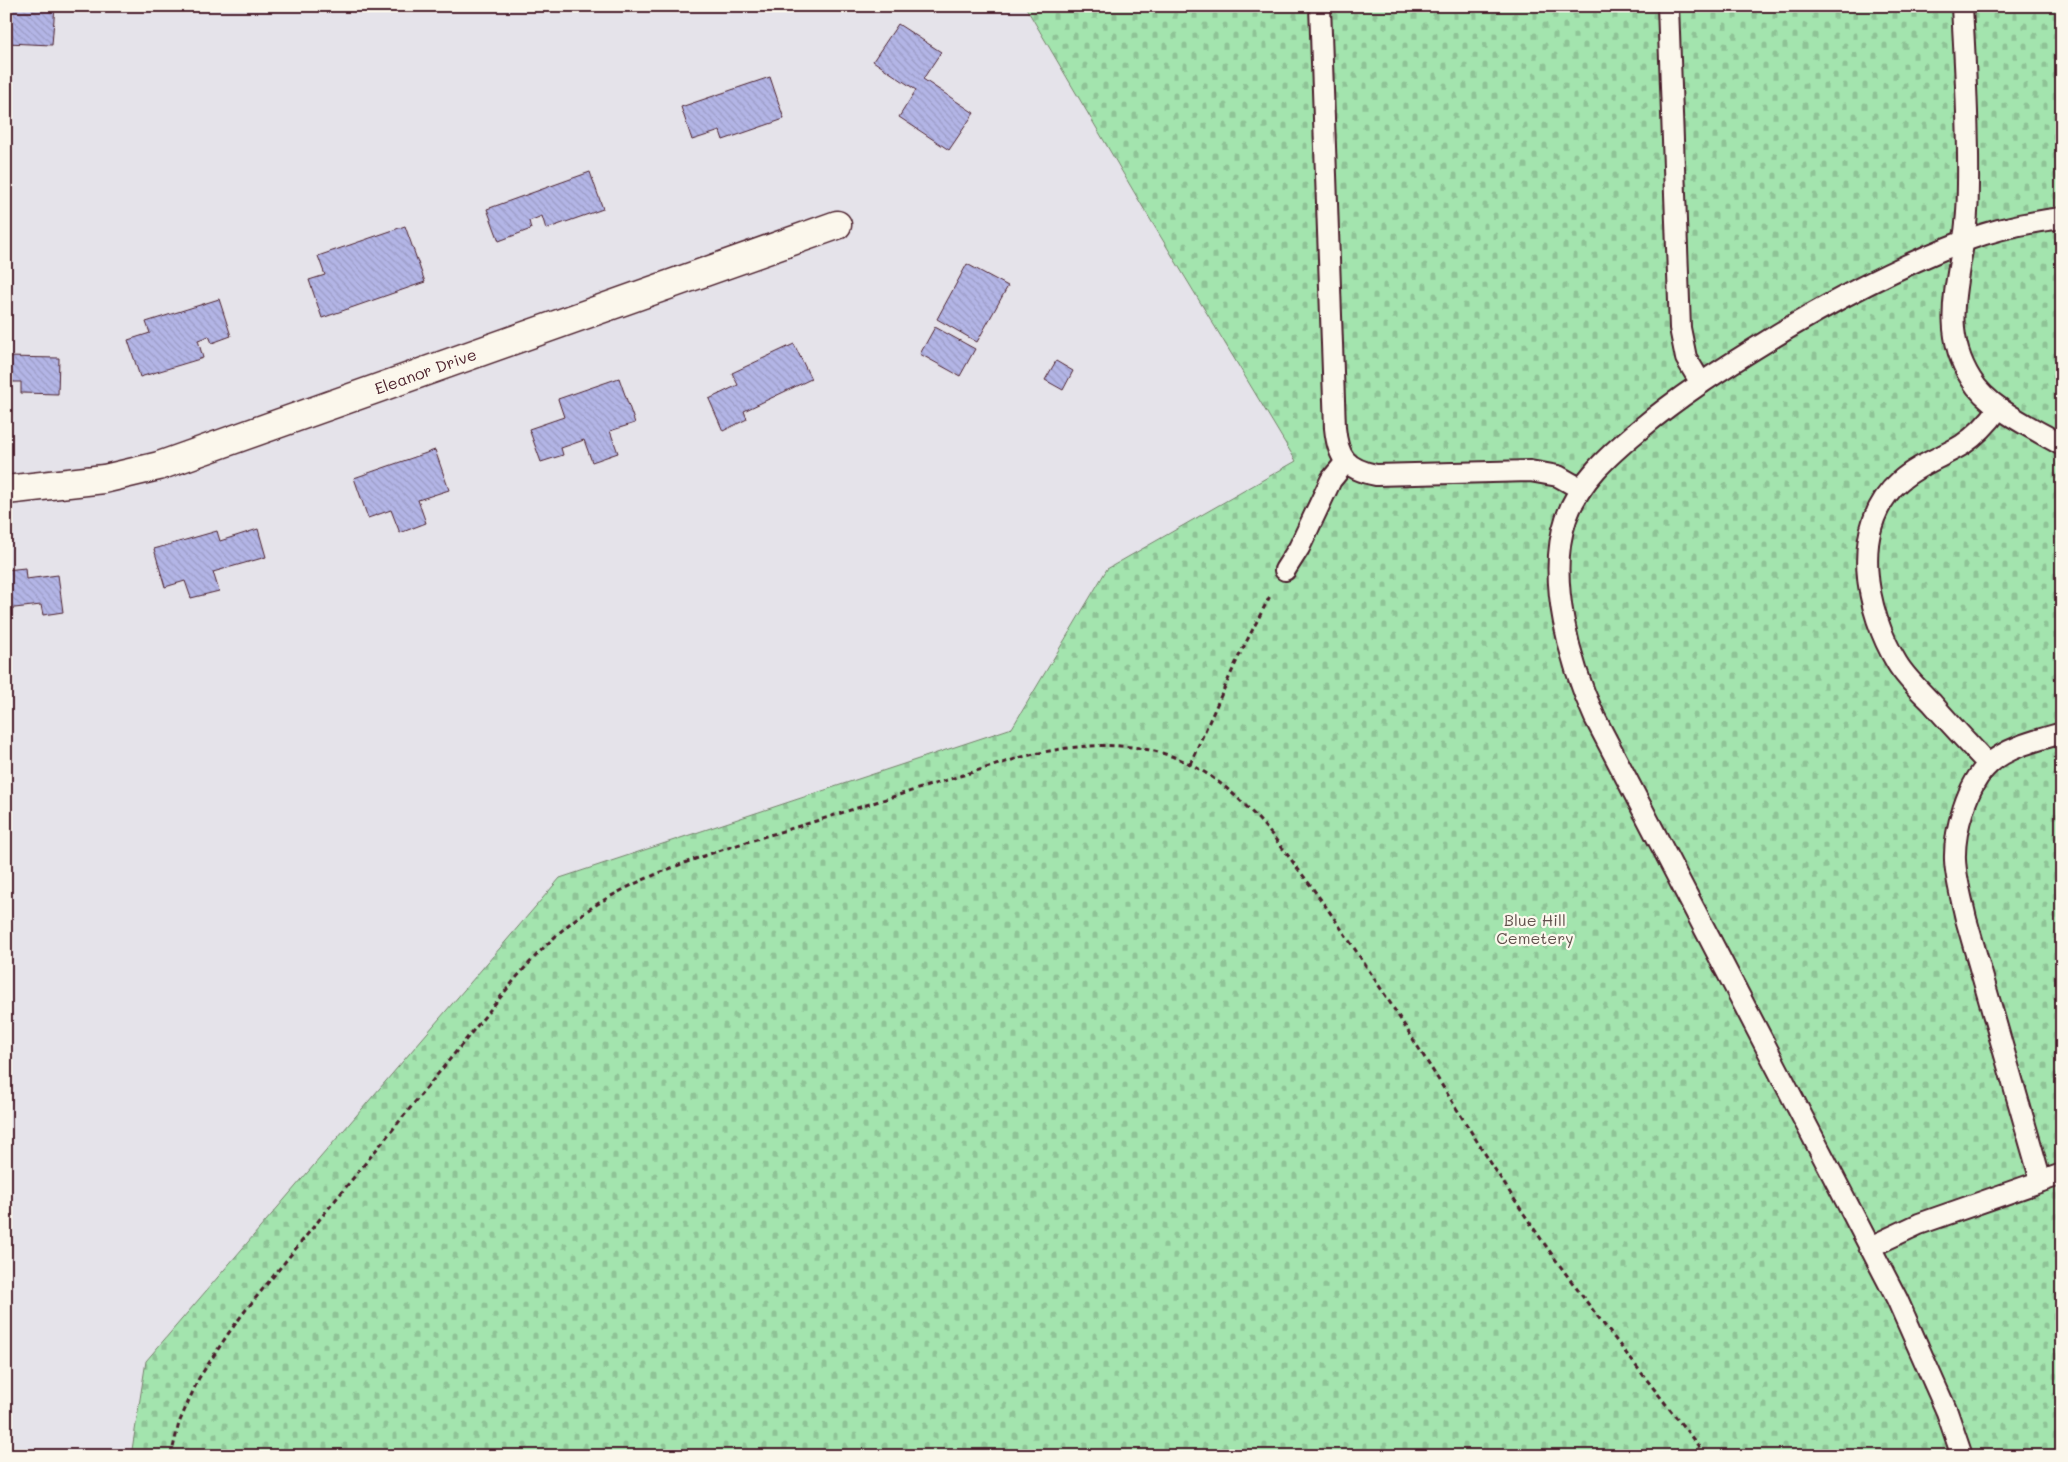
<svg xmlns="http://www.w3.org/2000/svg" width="2068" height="1462" font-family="Mali,sans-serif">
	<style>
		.cemetery { fill: url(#cemetery-stones); stroke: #76826c }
		.building { fill: url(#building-back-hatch); stroke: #4a1f2b }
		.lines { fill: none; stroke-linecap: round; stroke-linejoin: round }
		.lane-casing { stroke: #4a1f2b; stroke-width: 24 }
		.street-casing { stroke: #4a1f2b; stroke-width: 31 }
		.path { stroke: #4a1f2b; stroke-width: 3; stroke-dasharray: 5 4; stroke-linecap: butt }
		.lane { stroke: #fbf7ec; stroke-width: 20 }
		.street { stroke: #fbf7ec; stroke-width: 28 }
		.labels { text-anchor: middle; stroke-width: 4.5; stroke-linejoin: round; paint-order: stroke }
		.street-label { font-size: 16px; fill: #4a1f2b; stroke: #fbf7ec }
		.park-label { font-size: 16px; fill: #60504c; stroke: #fbf7ec }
	</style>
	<defs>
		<pattern id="cemetery-stones" width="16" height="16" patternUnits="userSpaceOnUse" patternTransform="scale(1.25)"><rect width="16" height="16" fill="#a3e4ae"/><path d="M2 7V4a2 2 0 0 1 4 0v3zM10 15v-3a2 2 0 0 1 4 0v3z" fill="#8ec396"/></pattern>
		<pattern id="building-back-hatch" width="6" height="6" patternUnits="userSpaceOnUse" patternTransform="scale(1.25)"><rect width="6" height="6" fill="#b3b5e6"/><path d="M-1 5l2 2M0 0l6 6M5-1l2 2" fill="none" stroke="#9b9bc5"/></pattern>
	</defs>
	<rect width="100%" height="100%" fill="#e5e3ea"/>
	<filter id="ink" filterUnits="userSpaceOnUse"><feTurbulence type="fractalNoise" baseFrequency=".02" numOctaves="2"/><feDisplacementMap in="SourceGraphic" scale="10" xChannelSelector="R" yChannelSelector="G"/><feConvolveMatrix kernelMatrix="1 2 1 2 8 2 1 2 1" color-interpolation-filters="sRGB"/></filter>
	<g filter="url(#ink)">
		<path class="cemetery" d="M1025 6H2062V1456H131L146 1361 560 878 1012 728 1107 569 1296 461 1144 209Z"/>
		<g class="building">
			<path d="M6 6H55L52 45 6 43Z"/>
			<path d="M898 24 941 52 923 79 974 113 949 150 899 117 916 90 873 61Z"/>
			<path d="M770 77 784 119 723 140 720 131 692 140 681 107Z"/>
			<path d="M590 172 603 209 546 229 542 216 529 221 531 229 499 241 487 209Z"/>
			<path d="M405 226 425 282 322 318 309 280 325 275 318 256Z"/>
			<path d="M967 264 1008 286 977 342 937 319Z"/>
			<path d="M219 299 231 336 212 343 209 336 198 340 203 358 140 377 128 340 150 333 146 322Z"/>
			<path d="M935 327 975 349 960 376 920 354Z"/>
			<path d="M794 344 811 379 744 411 747 419 723 431 709 399 738 385 732 373Z"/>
			<path d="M6 357 59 358 58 394 21 393V382H6Z"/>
			<path d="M1056 361 1073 371 1063 390 1045 380Z"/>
			<path d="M619 378 635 423 610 431 618 453 592 462 584 440 561 448 563 455 541 462 529 429 564 417 558 399Z"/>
			<path d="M435 450 449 490 418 500 426 523 400 533 391 510 368 518 354 478Z"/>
			<path d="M258 529 266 557 213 572 219 591 191 598 185 581 165 587 154 549 217 531 220 541Z"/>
			<path d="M25 568 26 579 58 575 63 612 43 615 41 605 6 609V570Z"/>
		</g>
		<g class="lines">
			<g class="lane-casing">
				<g id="lane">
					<path d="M1320 6 1335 428C1338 458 1346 469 1376 475L1530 471 1558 476 1581 489"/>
					<path d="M1668 6 1680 328 1686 358 1701 383"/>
					<path d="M1962 6C1965 65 1969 125 1968 184 1968 204 1967 224 1963 244 1955 293 1943 334 1971 379 1988 408 2033 428 2062 445"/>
					<path d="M1285 570 1299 548 1331 480 1345 463"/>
					<path d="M1988 764C1969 744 1950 724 1932 703 1920 691 1906 678 1897 663 1866 612 1848 526 1900 481 1918 465 1942 457 1962 445 1977 435 1989 422 1999 408"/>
					<path d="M2041 1181 1966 919C1962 900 1956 880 1955 860 1954 831 1967 784 1989 764 2008 747 2038 740 2062 733"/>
					<path d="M1870 1247 1919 1224 2062 1174"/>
					<path d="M1962 1456 1947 1412 1897 1299 1595 718C1570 664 1546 578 1566 519 1579 481 1609 455 1639 430 1678 397 1720 370 1764 343 1828 303 1894 268 1964 241 1996 229 2028 222 2062 218"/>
				</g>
			</g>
			<g class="street-casing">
				<g id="street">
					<path id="s1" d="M6 490 104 479 159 466 837 225"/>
				</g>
			</g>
			<g class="path">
				<path d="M1190 764 1238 658 1271 594"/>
				<path d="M171 1456 179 1423 189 1400 199 1378 228 1334 245 1311 516 978C535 956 555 935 578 917 644 869 738 845 816 821 885 799 953 778 1022 757 1077 743 1138 738 1190 764 1236 788 1268 828 1298 869 1330 910 1358 954 1387 998 1433 1070 1477 1143 1524 1214 1580 1298 1645 1376 1706 1456"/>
			</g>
			<use href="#lane" class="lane"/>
			<use href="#street" class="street"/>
		</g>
	</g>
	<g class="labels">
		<g class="street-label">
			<text dy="6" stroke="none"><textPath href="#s1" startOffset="438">Eleanor Drive</textPath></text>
		</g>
		<g class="park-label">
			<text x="1535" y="926">Blue Hill<tspan x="1535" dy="18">Cemetery</tspan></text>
		</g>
	</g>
	<rect width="2068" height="1462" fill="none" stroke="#fbf7ec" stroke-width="25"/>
	<rect x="12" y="12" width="2043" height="1437" fill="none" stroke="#4a1f2b" stroke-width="2" filter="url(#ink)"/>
</svg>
